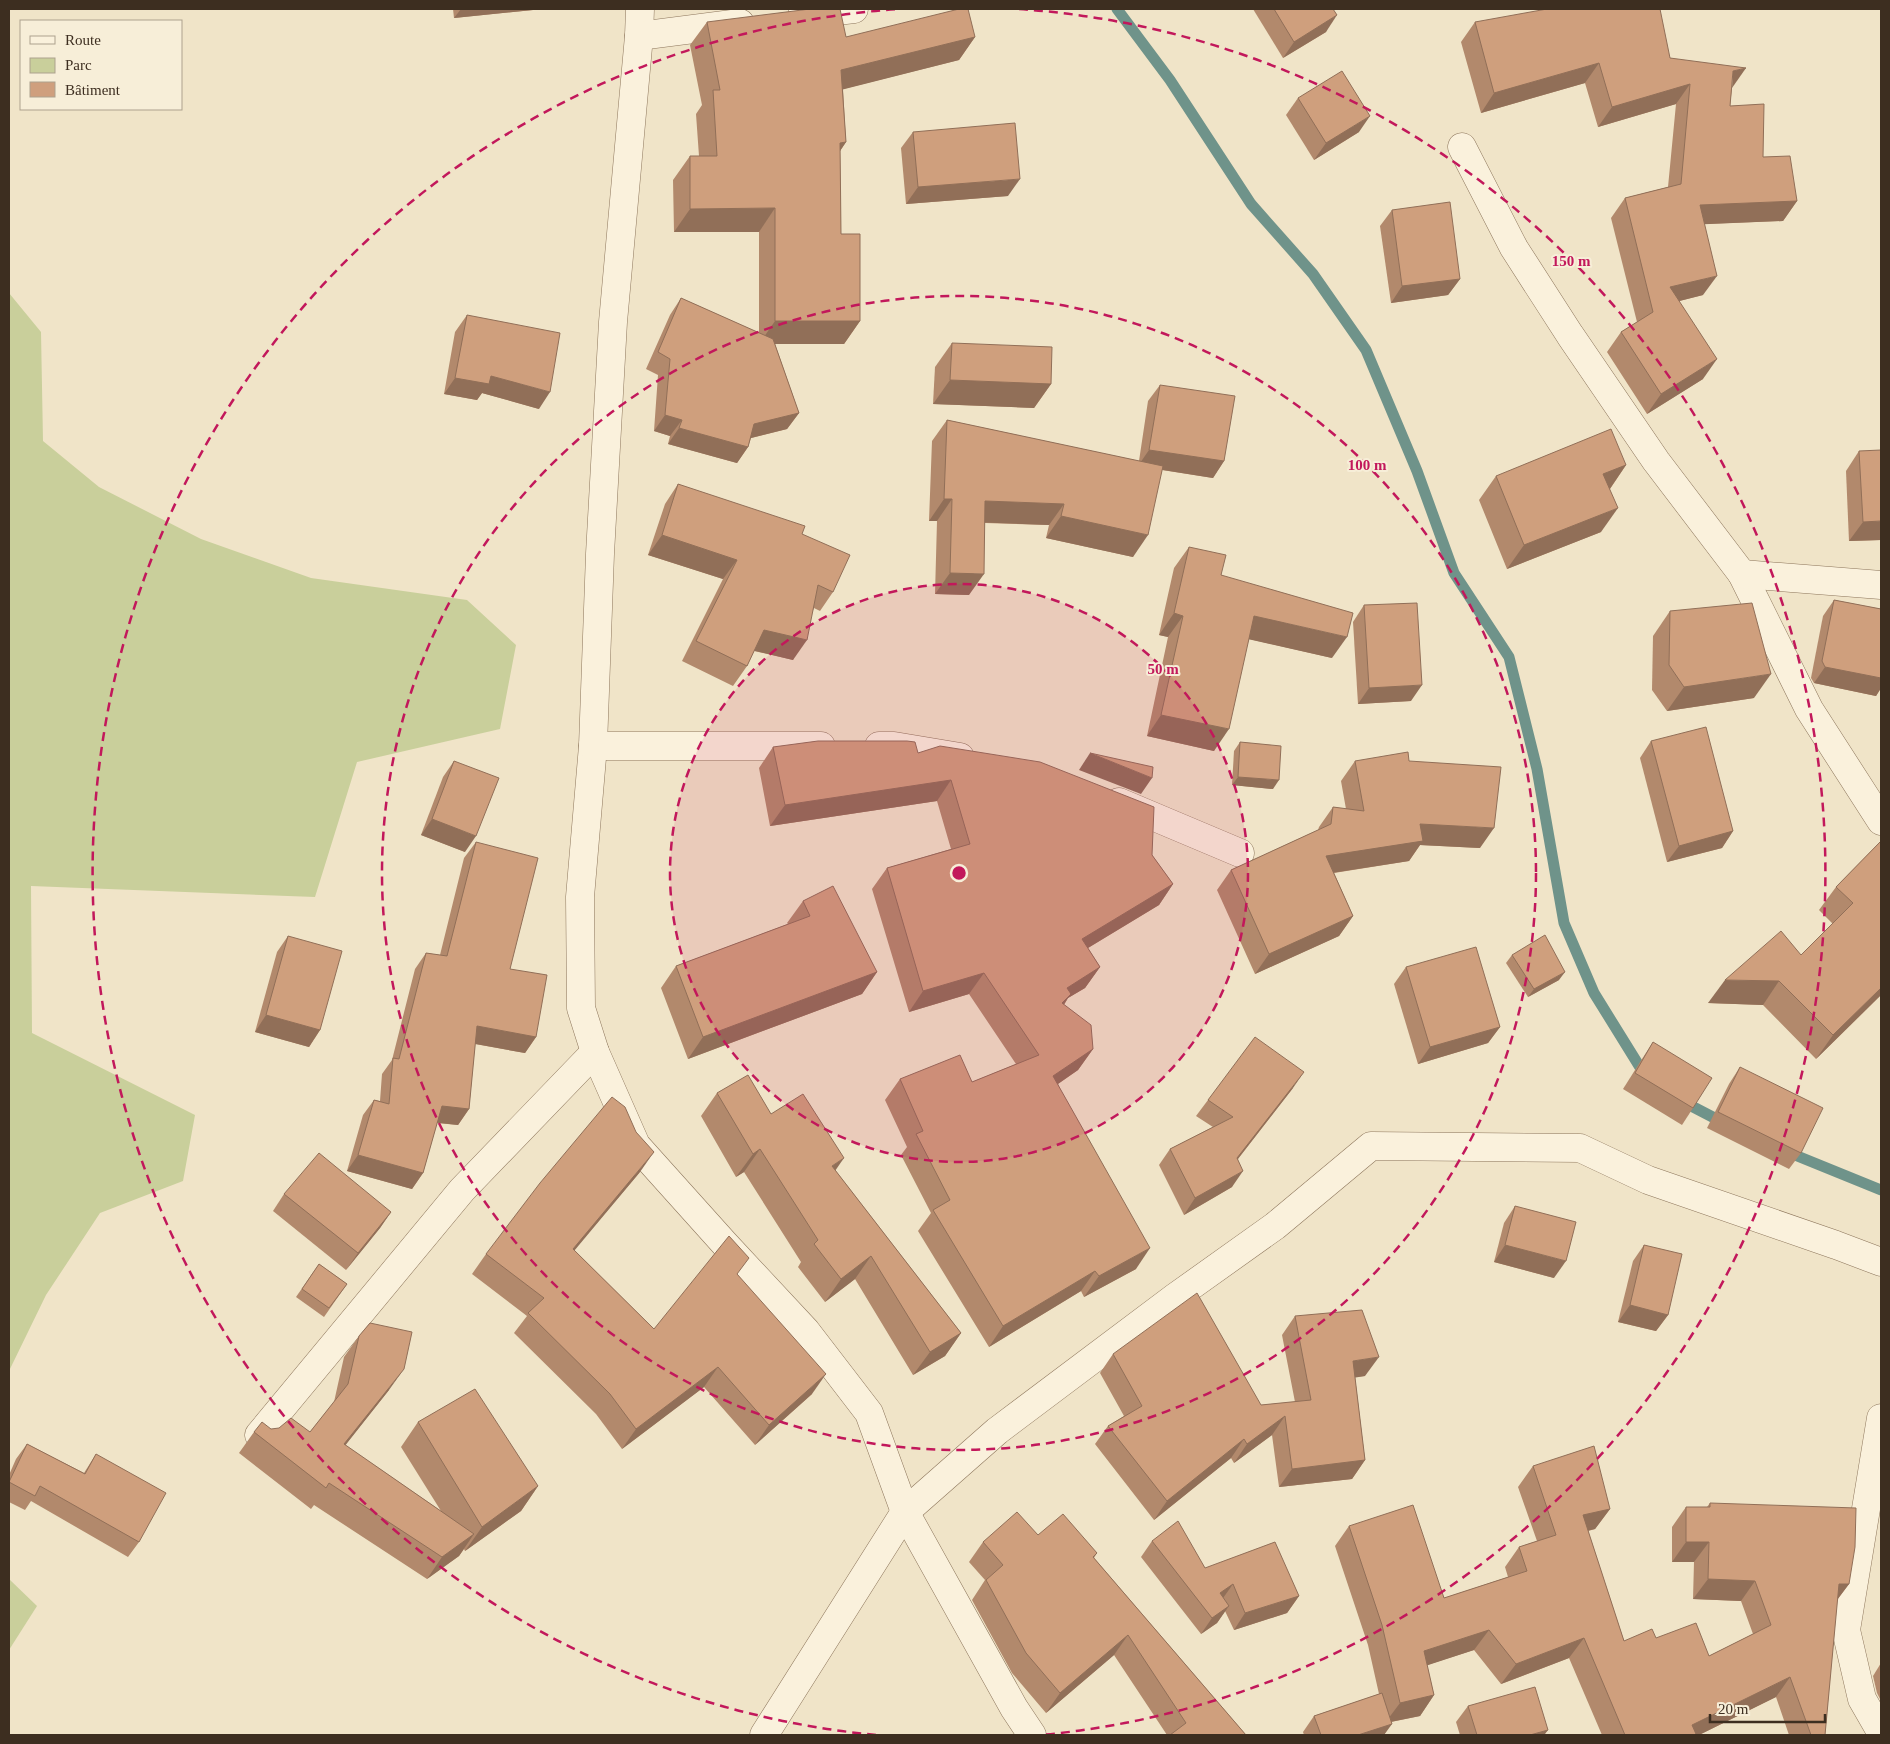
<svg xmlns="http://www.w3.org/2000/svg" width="1890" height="1744" font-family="'Times New Roman',serif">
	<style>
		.green { fill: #c9cf9b }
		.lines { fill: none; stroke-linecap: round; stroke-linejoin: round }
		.stream { stroke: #6f938a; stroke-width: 11 }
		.minor-casing { stroke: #8d765c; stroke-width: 29 }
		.minor { stroke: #faf1dc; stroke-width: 28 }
		.wall { fill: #b2896c }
		.shaded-wall { fill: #916f58 }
		.building { fill: #cf9f7d; stroke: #916f58 }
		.ring { fill: none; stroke: #c2185b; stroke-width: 2.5; stroke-dasharray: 9 6 }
		.centre { fill: #c2185b; stroke: #f7eed8; stroke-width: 2.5 }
		.ring-label { font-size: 15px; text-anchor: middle; font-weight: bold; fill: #c2185b; stroke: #f7eed8; stroke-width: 4; stroke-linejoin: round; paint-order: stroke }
	</style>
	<rect width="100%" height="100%" fill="#f0e4c8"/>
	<g class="green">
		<path d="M9 293 41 332 43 441 99 487 201 539 311 578 467 600 516 645 500 729 357 762 315 897 31 886 32 1033 195 1115 183 1181 100 1213 46 1295 9 1371Z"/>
		<path d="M9 1579 37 1606 9 1650Z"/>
	</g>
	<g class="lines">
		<g class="stream">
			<path d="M1117 9 1170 80 1251 204 1313 274 1366 350 1417 471 1454 573 1509 657 1537 769 1564 923 1594 993 1651 1085 1726 1124"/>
			<path d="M1785 1151 1881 1190"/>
		</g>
		<g class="minor-casing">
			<g id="minor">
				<path d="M640 9 639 36 613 322 600 554 593 746 580 897 581 1008 595 1052 636 1145 724 1243 806 1331 869 1413 905 1512 1014 1708 1032 1735"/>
				<path d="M802 15 854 9"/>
				<path d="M639 36 740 23"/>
				<path d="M1462 147 1514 248 1570 335 1656 461 1742 574 1809 709 1881 821"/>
				<path d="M1742 574 1881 585"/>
				<path d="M593 746H821"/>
				<path d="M879 746H894L960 757"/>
				<path d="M1119 802 1240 853"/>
				<path d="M1881 1418 1846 1630 1862 1699 1881 1732"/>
				<path d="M259 1435 462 1190 595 1052"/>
				<path d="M764 1735 905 1512 997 1431 1174 1298 1275 1226 1371 1146 1580 1148 1648 1180 1836 1245 1881 1262"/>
			</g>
		</g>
		<use href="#minor" class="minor"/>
	</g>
	<g class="wall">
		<path d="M453 9H534L533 10 454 18Z"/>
		<path d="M1253 9H1333L1326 32 1283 58Z"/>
		<path d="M707 22 846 37H975L959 60 843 89 846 142 840 151 841 234 860 321 844 344H775L799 413 787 429 751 438 748 447 737 463 668 444 670 436 654 431 658 375 646 369 670 315 681 298 759 333V232H674L673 180 690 156H699L696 114 702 105 690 45Z"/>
		<path d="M1475 22 1670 58 1732 88 1730 106 1763 157 1797 201 1783 221 1704 224 1703 295 1679 301 1703 379 1647 414 1607 352 1621 332 1637 322 1611 218 1625 198 1668 187 1676 104 1598 127 1585 83 1481 113 1461 42Z"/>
		<path d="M1298 98 1359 132 1314 160 1286 115Z"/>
		<path d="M913 132 1008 196 906 204 901 148Z"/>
		<path d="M1392 210 1460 279 1448 295 1391 303 1380 226Z"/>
		<path d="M467 315 539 409 482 393 477 400 444 394 455 332Z"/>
		<path d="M952 343 1051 384 1034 408 933 404 935 367Z"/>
		<path d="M1160 385 1224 461 1213 478 1162 470 1133 557 1046 538 1049 525 985 523 969 595 935 594 937 521H929L932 441 947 420 1139 461 1148 401Z"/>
		<path d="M1859 451 1881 540 1849 541 1846 471Z"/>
		<path d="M1626 465 1610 489 1601 532 1507 569 1479 500 1496 476Z"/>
		<path d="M678 484 802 534 833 592 820 611 814 608 793 660 754 651 747 666 733 686 682 661 723 579 648 555 665 504Z"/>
		<path d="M1189 547 1221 575 1332 658 1249 639 1214 751 1147 736 1168 637 1159 635 1174 568Z"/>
		<path d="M1834 600 1881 609V688L1876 696 1814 683 1811 678 1823 616Z"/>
		<path d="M1364 605 1411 701 1358 704 1353 622Z"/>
		<path d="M1670 611 1754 698 1667 711 1652 690 1653 636Z"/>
		<path d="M1651 741 1733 831 1722 848 1667 862 1640 758Z"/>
		<path d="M1240 742 1273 789 1232 785 1234 751Z"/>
		<path d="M773 747 918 753 1152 855 1173 884 1159 905 1088 948 1100 967 1085 988 1068 998 1064 1005 1093 1049 1078 1070 1058 1084 1136 1269 1084 1297 1081 1291 989 1347 918 1231 931 1213 901 1155 907 1147 885 1100 900 1079 972 1082 1016 1064 969 994 909 1012 872 889 887 868 951 849 937 801 770 826 759 768Z"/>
		<path d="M454 761 465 852 421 835 443 777Z"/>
		<path d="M1355 761H1409L1480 848 1420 845 1409 861 1334 873 1353 916 1339 936 1255 974 1217 890 1231 870 1318 830 1319 827 1333 807 1346 809 1341 781Z"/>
		<path d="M1881 841V995L1816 1059 1763 1005 1708 1003 1801 955 1833 924 1819 910 1836 887Z"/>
		<path d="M476 842 510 969 536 1037 525 1053 475 1044 469 1109 458 1125 437 1123 423 1173 412 1189 347 1171 363 1115 374 1100 380 1101 382 1074 392 1060 415 969 426 953 440 955 464 858Z"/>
		<path d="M803 901 877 972 862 994 688 1059 661 988 676 966 788 924 787 923Z"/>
		<path d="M288 936 320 1030 309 1047 255 1032 277 952Z"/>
		<path d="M1512 955 1559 980 1528 997 1506 963Z"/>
		<path d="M1406 967 1500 1027 1488 1043 1418 1064 1394 984Z"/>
		<path d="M1653 1042 1693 1108 1682 1125 1623 1089 1642 1059Z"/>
		<path d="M1740 1067 1801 1153 1789 1169 1707 1128 1729 1084Z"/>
		<path d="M1293 1088 1238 1159 1232 1187 1184 1215 1159 1165 1170 1149 1213 1127 1196 1116 1208 1100Z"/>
		<path d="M717 1093 771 1114 835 1170 961 1333 945 1356 913 1375 855 1279 825 1302 798 1267 801 1262 744 1172 736 1177 701 1116Z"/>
		<path d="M640 1172 574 1250 654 1329 738 1275 812 1394 755 1445 704 1387 622 1449 596 1414 514 1333 527 1316 472 1274 486 1254Z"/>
		<path d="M284 1194 391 1212 380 1228 346 1270 273 1211Z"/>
		<path d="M1515 1206 1554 1278 1494 1262 1504 1223Z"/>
		<path d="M1644 1245 1668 1315 1656 1331 1618 1322 1633 1261Z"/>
		<path d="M319 1264 347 1284 324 1317 296 1297Z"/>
		<path d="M1295 1316 1365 1376 1355 1377 1365 1460 1352 1479 1279 1487 1272 1435 1234 1463 1231 1458 1154 1520 1095 1444 1108 1426 1124 1416 1100 1373 1113 1354 1261 1405 1295 1402 1282 1335Z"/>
		<path d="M359 1336 389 1390 345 1445 441 1511 401 1447 418 1422 538 1486 521 1511 465 1551 464 1549 459 1556 427 1579 314 1505 311 1509 239 1453 254 1432 271 1429 310 1432 334 1402 344 1357Z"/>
		<path d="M27 1444 84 1473 96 1454 139 1542 128 1557 31 1501 25 1510 9 1502V1475L16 1459Z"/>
		<path d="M1533 1466 1610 1509 1595 1529 1588 1531 1624 1641 1656 1638 1709 1656 1753 1634 1741 1601 1693 1599 1694 1562H1672V1527L1686 1507H1707L1710 1503 1849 1584 1837 1600 1825 1735H1789L1776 1697 1699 1735H1602L1569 1658 1501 1684 1474 1650 1427 1665 1434 1695 1420 1716 1391 1722 1384 1735H1304L1303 1732 1314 1716 1379 1694 1368 1645 1335 1546 1349 1526 1444 1598 1508 1577 1505 1567 1519 1547 1537 1541 1518 1487Z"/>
		<path d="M1038 1535 1097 1553 1094 1558 1246 1735H1167L1114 1655 1046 1713 1012 1673 972 1600 985 1580 969 1562 983 1542Z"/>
		<path d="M1152 1541 1205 1568 1299 1596 1287 1613 1234 1630 1225 1611 1217 1623 1201 1634 1141 1557Z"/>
		<path d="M1881 1663V1701L1877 1693 1873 1676Z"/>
		<path d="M1468 1706 1548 1730 1544 1735H1460L1456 1722Z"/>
	</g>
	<g class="shaded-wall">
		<path d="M461 9H534L533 10 454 18Z"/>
		<path d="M1337 15 1326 32 1283 58 1294 42Z"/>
		<path d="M975 37 959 60 825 94 841 70Z"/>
		<path d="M1599 63 1585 83 1481 113 1494 93Z"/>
		<path d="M1746 68 1732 88 1733 71Z"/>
		<path d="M1690 84 1676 104 1598 127 1612 107Z"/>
		<path d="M1370 116 1359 132 1314 160 1326 143Z"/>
		<path d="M846 142 830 166 840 143Z"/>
		<path d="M1020 179 1008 196 906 204 918 187Z"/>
		<path d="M1797 201 1783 221 1686 225 1700 205Z"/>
		<path d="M775 208 759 232H674L690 209Z"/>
		<path d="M1717 276 1703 295 1656 307 1670 287Z"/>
		<path d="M1460 279 1448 295 1391 303 1402 286Z"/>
		<path d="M775 321H860L844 344H759Z"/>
		<path d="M1717 359 1703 379 1647 414 1661 394Z"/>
		<path d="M491 376 550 392 539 409 482 393 477 400 444 394 455 378Z"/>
		<path d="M950 380 1051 384 1034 408 933 404Z"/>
		<path d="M799 413 787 429 743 440 754 424Z"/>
		<path d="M665 415 682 420 670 436 654 431Z"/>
		<path d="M679 428 748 447 737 463 668 444Z"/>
		<path d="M1149 450 1224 461 1213 478 1138 466Z"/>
		<path d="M1626 465 1609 490 1603 474Z"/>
		<path d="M944 499H952L937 521H929Z"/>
		<path d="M985 501 1064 504 1049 525 970 522Z"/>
		<path d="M1618 508 1601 532 1507 569 1524 545Z"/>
		<path d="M1061 516 1148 535 1133 557 1046 538Z"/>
		<path d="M1881 521V540L1849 541 1863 522Z"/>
		<path d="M662 535 737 560 723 579 648 555Z"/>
		<path d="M950 573 984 574 969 595 935 594Z"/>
		<path d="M1174 613 1183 616 1168 637 1159 635Z"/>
		<path d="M1254 616 1347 637 1332 658 1239 637Z"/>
		<path d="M764 630 807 640 793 660 751 650Z"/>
		<path d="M1825 667 1881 678V688L1876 696 1814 683Z"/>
		<path d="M1771 674 1754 698 1667 711 1684 687Z"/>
		<path d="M1422 685 1411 701 1358 704 1369 688Z"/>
		<path d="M1161 715 1229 729 1214 751 1147 736Z"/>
		<path d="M1090 753 1152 778 1141 794 1079 770Z"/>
		<path d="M1238 777 1279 780 1273 789 1232 785Z"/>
		<path d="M951 780 937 801 770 826 785 805Z"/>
		<path d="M432 819 476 836 465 852 421 835Z"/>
		<path d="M1420 824 1494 828 1480 848 1420 845 1409 861 1312 876 1326 856Z"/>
		<path d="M1733 831 1722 848 1667 862 1679 846Z"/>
		<path d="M1173 884 1159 905 1068 960 1082 939Z"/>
		<path d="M1353 916 1339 936 1255 974 1269 954Z"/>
		<path d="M1100 967 1085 988 1068 998 1057 1015 1067 988Z"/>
		<path d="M877 972 862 994 688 1059 703 1037Z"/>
		<path d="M1565 972 1559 980 1528 997 1534 989Z"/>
		<path d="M984 973 969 994 909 1012 923 991Z"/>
		<path d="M1725 980 1779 981 1763 1005 1708 1003Z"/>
		<path d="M1881 988V995L1816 1059 1833 1035Z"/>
		<path d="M266 1015 320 1030 309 1047 255 1032Z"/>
		<path d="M477 1026 536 1037 525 1053 465 1042Z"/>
		<path d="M1500 1027 1488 1043 1418 1064 1430 1047Z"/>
		<path d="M1093 1049 1078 1070 1039 1097 1053 1076Z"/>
		<path d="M1304 1072 1293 1088 1226 1174 1237 1158Z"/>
		<path d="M442 1106 469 1109 458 1125 431 1122Z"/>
		<path d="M760 1149 744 1172 736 1177 753 1154Z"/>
		<path d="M654 1152 640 1172 559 1269 573 1249Z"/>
		<path d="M358 1155 423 1173 412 1189 347 1171Z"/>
		<path d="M844 1158 828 1181 832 1166Z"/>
		<path d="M1243 1171 1232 1187 1184 1215 1195 1198Z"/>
		<path d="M391 1212 380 1228 346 1270 358 1253Z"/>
		<path d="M1505 1245 1566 1261 1554 1278 1494 1262Z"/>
		<path d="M1150 1248 1136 1269 1084 1297 1099 1276Z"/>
		<path d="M871 1256 855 1279 825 1302 841 1279Z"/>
		<path d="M1095 1271 1081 1291 989 1347 1003 1326Z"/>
		<path d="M1630 1305 1668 1315 1656 1331 1618 1322Z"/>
		<path d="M961 1333 945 1356 913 1375 930 1352Z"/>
		<path d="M1379 1357 1365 1376 1340 1380 1353 1361Z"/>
		<path d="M718 1367 704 1387 622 1449 636 1429Z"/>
		<path d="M404 1369 389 1390 329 1466 344 1444Z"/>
		<path d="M826 1374 812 1394 755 1445 769 1425Z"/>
		<path d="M1285 1416 1272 1435 1234 1463 1247 1444Z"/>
		<path d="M1244 1439 1231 1458 1154 1520 1167 1501Z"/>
		<path d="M1365 1460 1352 1479 1279 1487 1292 1469Z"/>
		<path d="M538 1486 521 1511 465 1551 482 1527Z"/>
		<path d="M1610 1509 1595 1529 1569 1535 1583 1515Z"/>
		<path d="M474 1534 459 1556 427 1579 442 1557Z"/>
		<path d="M1686 1542H1709L1694 1562H1672Z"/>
		<path d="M1708 1579 1755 1581 1741 1601 1693 1599Z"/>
		<path d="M1233 1584 1221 1601 1220 1593Z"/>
		<path d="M1839 1584H1849L1834 1604Z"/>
		<path d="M1299 1596 1287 1613 1234 1630 1245 1613Z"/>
		<path d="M1229 1606 1217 1623 1201 1634 1212 1618Z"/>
		<path d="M1489 1630 1474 1650 1410 1671 1424 1651Z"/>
		<path d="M1128 1635 1114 1655 1046 1713 1060 1693Z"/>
		<path d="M1584 1638 1569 1658 1501 1684 1516 1664Z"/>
		<path d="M1790 1677 1776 1697 1699 1735H1685L1692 1725Z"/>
		<path d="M1434 1695 1420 1716 1385 1723 1400 1703Z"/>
		<path d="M1392 1724 1384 1735H1358Z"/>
		<path d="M1548 1730 1544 1735H1530Z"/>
	</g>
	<g class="building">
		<path d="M810 9H840L846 37 959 9H968L975 37 841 70 846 142 840 143 841 234H860V321H775V208L690 209V156H717L713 90H720L707 22Z"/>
		<path d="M1274 9H1333L1337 15 1294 42Z"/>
		<path d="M1547 9H1660L1670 58 1746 68 1733 71 1730 106 1764 104 1763 157 1790 156 1797 201 1700 205 1717 276 1670 287 1717 359 1661 394 1621 332 1653 312 1625 198 1681 184 1690 84 1612 107 1599 63 1494 93 1475 22Z"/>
		<path d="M1342 71 1370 116 1326 143 1298 98Z"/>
		<path d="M1015 123 1020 179 918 187 913 132Z"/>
		<path d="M1450 202 1460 279 1402 286 1392 210Z"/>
		<path d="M681 298 773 339 799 413 754 424 748 447 679 428 682 420 665 415 670 359 658 352Z"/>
		<path d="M467 315 560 333 550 392 491 376 489 384 455 378Z"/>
		<path d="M952 343 1052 347 1051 384 950 380Z"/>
		<path d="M1160 385 1235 396 1224 461 1149 450Z"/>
		<path d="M947 420 1163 466 1148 535 1061 516 1064 504 985 501 984 574 950 573 952 499H944Z"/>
		<path d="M1611 429 1626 465 1603 474 1618 508 1524 545 1496 476Z"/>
		<path d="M1881 450V521L1863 522 1859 451Z"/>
		<path d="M678 484 805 526 802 534 850 555 833 592 818 585 807 640 764 630 747 666 696 641 737 560 662 535Z"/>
		<path d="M1189 547 1226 555 1221 575 1353 613 1347 637 1254 616 1229 729 1161 715 1183 616 1174 613Z"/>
		<path d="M1834 600 1881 609V678L1825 667 1822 661Z"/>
		<path d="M1417 603 1422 685 1369 688 1364 605Z"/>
		<path d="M1752 603 1771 674 1684 687 1669 665 1670 611Z"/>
		<path d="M1706 727 1733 831 1679 846 1651 741Z"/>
		<path d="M818 741H907L915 742 918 753 940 746 1040 762 1154 807 1152 855 1173 884 1082 939 1100 967 1067 988 1071 994 1062 1003 1091 1025 1093 1049 1053 1076 1150 1248 1099 1276 1095 1271 1003 1326 933 1210 950 1200 916 1134 923 1131 900 1079 960 1055 972 1082 1039 1055 984 973 923 991 887 868 970 844 951 780 785 805 773 747Z"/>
		<path d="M1240 742 1281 746 1279 780 1238 777Z"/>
		<path d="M1408 752 1409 761 1501 767 1494 828 1420 824 1423 841 1326 856 1353 916 1269 954 1231 870 1331 824 1333 807 1364 811 1355 761Z"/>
		<path d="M1090 753 1153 767 1152 778Z"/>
		<path d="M454 761 499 778 476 836 432 819Z"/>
		<path d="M1881 841V988L1833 1035 1779 981 1725 980 1781 931 1801 955 1853 903 1836 887Z"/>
		<path d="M476 842 538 858 510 969 547 975 536 1037 477 1026 469 1109 442 1106 423 1173 358 1155 374 1100 389 1104 393 1058 399 1059 426 953 447 956Z"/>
		<path d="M833 886 877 972 703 1037 676 966 810 916 803 901Z"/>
		<path d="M1545 935 1565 972 1534 989 1512 955Z"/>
		<path d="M288 936 342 951 320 1030 266 1015Z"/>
		<path d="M1476 947 1500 1027 1430 1047 1406 967Z"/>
		<path d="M1255 1037 1304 1072 1237 1158 1243 1171 1195 1198 1170 1149 1233 1117 1208 1100Z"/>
		<path d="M1653 1042 1712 1078 1693 1108 1635 1073Z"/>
		<path d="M1740 1067 1823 1108 1801 1153 1718 1112Z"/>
		<path d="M748 1075 771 1114 803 1094 844 1158 832 1166 961 1333 930 1352 871 1256 841 1279 814 1244 818 1240 760 1149 753 1154 717 1093Z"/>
		<path d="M612 1097 625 1107 636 1132 654 1152 573 1249 654 1329 729 1236 749 1258 737 1274 826 1374 769 1425 718 1367 636 1429 610 1394 528 1313 544 1298 486 1254 540 1183Z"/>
		<path d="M319 1153 391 1212 358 1253 284 1194Z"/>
		<path d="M1515 1206 1576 1222 1566 1261 1505 1245Z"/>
		<path d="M1644 1245 1682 1254 1668 1315 1630 1305Z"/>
		<path d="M319 1264 347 1284 329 1308 302 1289Z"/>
		<path d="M1197 1293 1261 1405 1311 1400 1295 1316 1362 1310 1379 1357 1353 1361 1365 1460 1292 1469 1285 1416 1247 1444 1244 1439 1167 1501 1108 1426 1142 1406 1113 1354Z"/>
		<path d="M370 1323 412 1332 404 1369 344 1444 474 1534 442 1557 329 1483 326 1488 254 1432 262 1422 271 1429 279 1428 291 1418 310 1432 348 1384 359 1336Z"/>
		<path d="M475 1389 538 1486 482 1527 418 1422Z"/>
		<path d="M27 1444 85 1474 96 1454 166 1493 139 1542 40 1486 35 1496 9 1482Z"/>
		<path d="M1594 1446 1610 1509 1583 1515 1624 1641 1652 1629 1656 1638 1696 1623 1709 1656 1771 1625 1755 1581 1708 1579 1709 1542H1686V1507H1710V1503L1856 1508 1855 1547 1849 1584H1839L1825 1735H1811L1790 1677 1692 1725 1696 1734 1694 1735H1625L1584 1638 1516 1664 1489 1630 1424 1651 1434 1695 1400 1703 1382 1625 1349 1526 1413 1505 1444 1598 1527 1571 1519 1547 1556 1535 1533 1466Z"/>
		<path d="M1017 1512 1038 1535 1063 1514 1097 1553 1093 1557 1246 1735H1170L1186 1723 1128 1635 1060 1693 1026 1653 986 1580 1003 1565 983 1542Z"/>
		<path d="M1178 1521 1205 1568 1275 1542 1299 1596 1245 1613 1233 1584 1220 1593 1229 1606 1212 1618 1152 1541Z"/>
		<path d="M1535 1687 1548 1730 1530 1735H1477L1468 1706Z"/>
		<path d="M1382 1693 1392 1724 1358 1735H1321L1314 1716Z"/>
	</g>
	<circle cx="959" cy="873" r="289" fill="#c2185b" fill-opacity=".12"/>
	<g class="ring">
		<circle cx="959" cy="873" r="289"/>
		<circle cx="959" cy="873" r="577"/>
		<path d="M876 1735A866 866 0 0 1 899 9M1019 9A866 866 0 0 1 1042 1735"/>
	</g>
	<circle cx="959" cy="873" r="8" class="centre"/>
	<g class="ring-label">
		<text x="1571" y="266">150 m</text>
		<text x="1367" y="470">100 m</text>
		<text x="1163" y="674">50 m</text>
	</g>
	<rect width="1890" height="1744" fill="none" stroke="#3d2e20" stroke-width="20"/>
	<rect x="20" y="20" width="162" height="90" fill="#f7eed8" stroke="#ada18e"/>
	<rect x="30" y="36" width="25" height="8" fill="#faf1dc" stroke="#ada18e"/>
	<text x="65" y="45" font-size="15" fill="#3d2e20">Route</text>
	<rect x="30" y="58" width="25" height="15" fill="#c9cf9b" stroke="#ada18e"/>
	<text x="65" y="70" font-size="15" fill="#3d2e20">Parc</text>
	<rect x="30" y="82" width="25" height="15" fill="#cf9f7d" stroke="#ada18e"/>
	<text x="65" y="95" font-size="15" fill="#3d2e20">Bâtiment</text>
	<path d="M1710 1714v8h115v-8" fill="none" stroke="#3d2e20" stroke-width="2.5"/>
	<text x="1718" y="1714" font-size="15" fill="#3d2e20" stroke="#f7eed8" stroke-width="4" paint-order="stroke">20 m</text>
</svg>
